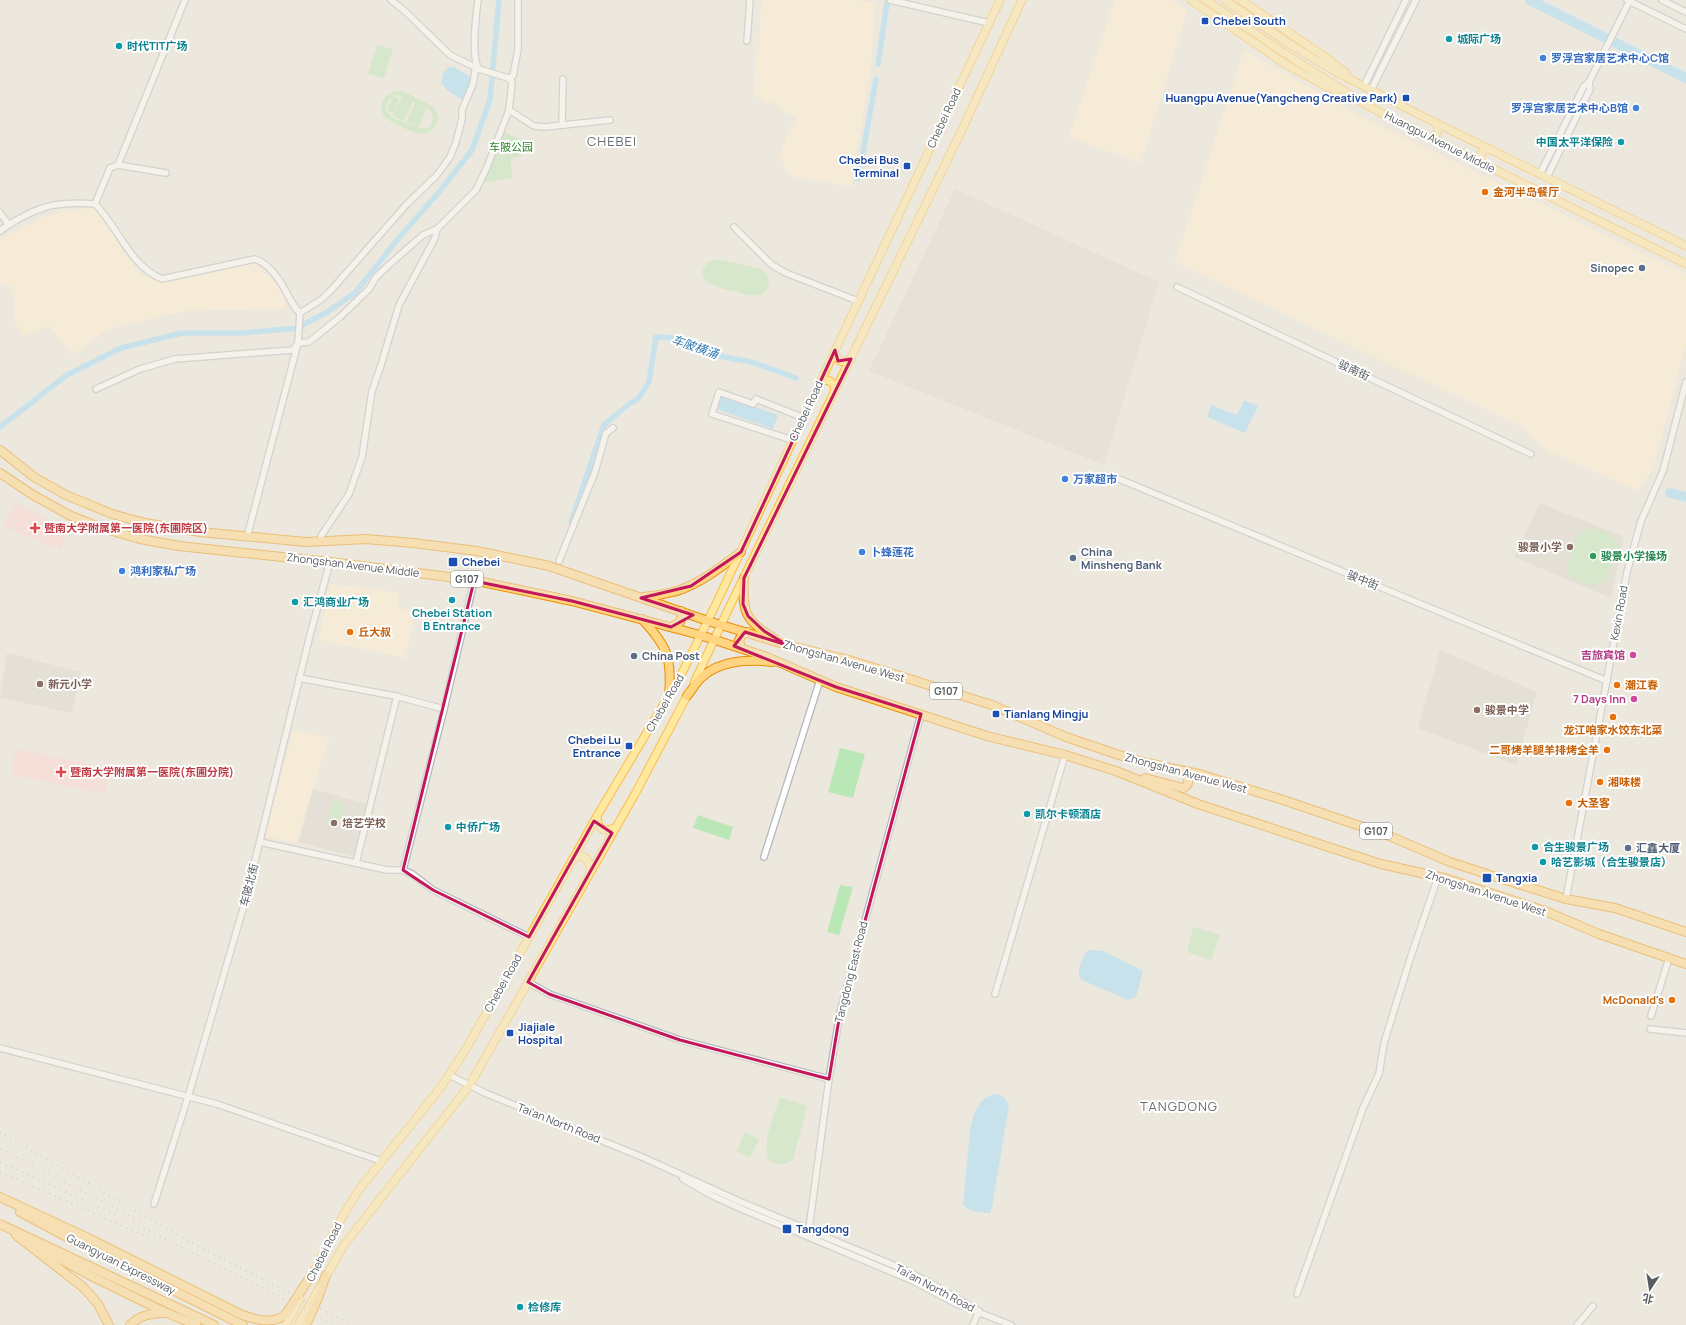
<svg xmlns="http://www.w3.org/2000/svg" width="1686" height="1325" font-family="Manrope,'Noto Sans SC',sans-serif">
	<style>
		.commercial { fill: #fff0d0 }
		.industrial { fill: #dfdbd6 }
		.education { fill: #dcd7cc }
		.medical { fill: #fdd6d5 }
		.green { fill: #bae7b6; fill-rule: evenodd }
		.water { fill: #9bdcff }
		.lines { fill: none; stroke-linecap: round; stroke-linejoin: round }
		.canal { stroke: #9bdcff; stroke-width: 5.5 }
		.river { stroke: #9bdcff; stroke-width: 10 }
		.minor-casing { stroke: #b4b8bd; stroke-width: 8 }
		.major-casing { stroke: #fb4; stroke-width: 9 }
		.highway-casing { stroke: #ea8d00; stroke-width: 10 }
		.minor { stroke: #fff; stroke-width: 5.5 }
		.major { stroke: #ffe8a0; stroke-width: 7 }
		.highway { stroke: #ffd582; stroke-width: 8 }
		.rail { stroke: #b2b3b4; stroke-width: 1.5; stroke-dasharray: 1 5; stroke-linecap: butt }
		.marked { fill: none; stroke: #c2185b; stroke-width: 3; stroke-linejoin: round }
		.transit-dot { fill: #1a4fb4; stroke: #fff; stroke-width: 1.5 }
		.culture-dot { fill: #0f9aa8; stroke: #fff; stroke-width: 1.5 }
		.shop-dot { fill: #3f7fe0; stroke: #fff; stroke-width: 1.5 }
		.food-dot { fill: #e8710a; stroke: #fff; stroke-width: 1.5 }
		.service-dot { fill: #5c6f8a; stroke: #fff; stroke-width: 1.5 }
		.health-dot { fill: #e0444e; stroke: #fff; stroke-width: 1.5 }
		.education-dot { fill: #8d6e63; stroke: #fff; stroke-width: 1.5 }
		.leisure-dot { fill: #2e9e5b; stroke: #fff; stroke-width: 1.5 }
		.hotel-dot { fill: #d1479c; stroke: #fff; stroke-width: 1.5 }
		.labels { text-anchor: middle; stroke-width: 4; stroke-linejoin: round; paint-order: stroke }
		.shield { fill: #fff; stroke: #898d90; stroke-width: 1 }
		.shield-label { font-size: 10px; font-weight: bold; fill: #575c61 }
		.transit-label { font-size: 11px; font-weight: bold; fill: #164399; stroke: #fff; text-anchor: start }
		.culture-label { font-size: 11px; font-weight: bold; fill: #0d838f; stroke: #fff; text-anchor: start }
		.shop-label { font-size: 11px; font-weight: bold; fill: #366cbe; stroke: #fff; text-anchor: start }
		.street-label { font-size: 11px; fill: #575c61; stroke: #fff }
		.park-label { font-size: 11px; fill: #2e842c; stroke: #fff }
		.food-label { font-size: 11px; font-weight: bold; fill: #c56008; stroke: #fff; text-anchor: start }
		.service-label { font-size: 11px; font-weight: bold; fill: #4e5e75; stroke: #fff; text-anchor: start }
		.health-label { font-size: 11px; font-weight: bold; fill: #be3a42; stroke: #fff; text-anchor: start }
		.education-label { font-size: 11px; font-weight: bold; fill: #785e54; stroke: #fff; text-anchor: start }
		.leisure-label { font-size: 11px; font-weight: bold; fill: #27864d; stroke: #fff; text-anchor: start }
		.hotel-label { font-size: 11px; font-weight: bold; fill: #b23c85; stroke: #fff; text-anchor: end }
		.water-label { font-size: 12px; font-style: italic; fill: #2e79b1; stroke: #fff }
		.quarter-label { font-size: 13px; letter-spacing: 1px; fill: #686e73; stroke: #fff }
	</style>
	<rect width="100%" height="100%" fill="#ece8dd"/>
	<g class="commercial">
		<path d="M761 0H856L875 3 871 64 852 187 794 177 788 174 779 154 796 117 786 112 770 100 768 103 754 95 756 55H759Z"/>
		<path d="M1115 0H1172L1187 11 1141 163 1069 137Z"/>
		<path d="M1244 50 1362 117 1686 274V344L1653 469 1639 491 1547 451 1520 426 1175 262Z"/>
		<path d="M98 208 106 217 122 250 143 276 162 281 252 260 277 285 287 297 284 309 185 311 108 329 72 355 49 325 23 336 14 320 15 298 9 285 0 284V239L43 217 76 209Z"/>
		<path d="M330 584 399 593 397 607 412 612 414 618 406 658 319 640Z"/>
		<path d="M293 730 329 738 296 844 265 836Z"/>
	</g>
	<path class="industrial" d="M955 189 1159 282 1104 465 869 371Z"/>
	<g class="education">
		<path d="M1540 503 1624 537 1611 598 1514 557Z"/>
		<path d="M1440 650 1537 692 1516 765 1418 728Z"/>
		<path d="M7 653 81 672 72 713 0 698Z"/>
		<path d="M313 789 368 804 354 857 299 842Z"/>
	</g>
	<g class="medical">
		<path d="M17 503 67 530 61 551 3 526Z"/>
		<path d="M16 749 111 769 105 794 11 775Z"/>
	</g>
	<g class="green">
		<path d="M377 45 393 49 384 78 368 74Z"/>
		<path d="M397 91C404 91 410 95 417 98 428 103 445 111 435 126 432 131 428 134 422 134 416 134 391 123 386 118 376 108 384 93 397 91ZM397 95 402 97 392 116 404 121 413 101 415 103 406 122 418 127 427 108C430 110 433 113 433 118 433 135 415 127 406 123 398 120 385 117 386 106 386 102 389 99 393 97L387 110 393 113 399 99 393 96Z"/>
		<path d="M504 132 524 141 521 156 511 159 512 178 483 183Z"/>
		<path d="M716 259 762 269 769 278C769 284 768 291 762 294 753 298 742 293 734 291 720 288 690 283 708 262Z"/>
		<path d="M1586 528C1602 530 1608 532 1618 544L1612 568 1603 582 1589 586 1572 578 1567 570C1571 554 1573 538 1586 528Z"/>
		<path d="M840 748 865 754 853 798 828 792Z"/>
		<path d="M334 800 345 803 340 824 328 821Z"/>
		<path d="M698 815 733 827 729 840 693 828Z"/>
		<path d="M840 885 853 887 839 935 827 932Z"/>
		<path d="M1193 927 1220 935 1211 960 1187 952Z"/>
		<path d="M780 1097 807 1106 793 1160 786 1164 774 1163 768 1159C763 1138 774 1116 780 1097Z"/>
		<path d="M745 1132 759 1139 750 1158 736 1151Z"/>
	</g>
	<g class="water">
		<path d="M452 66 471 77V85L464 101 447 90 441 83 444 70 447 71V67L452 68Z"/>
		<path d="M721 395 778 415 773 429 716 409Z"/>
		<path d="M1244 400 1258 406 1245 433 1207 417 1211 405 1237 415Z"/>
		<path d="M1090 950 1103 951 1143 971 1136 997 1128 1000 1082 980C1075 972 1082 960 1086 952Z"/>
		<path d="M995 1094 1003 1096 1009 1105 992 1207 990 1213C981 1213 970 1212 963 1205L970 1132C972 1116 978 1098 995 1094Z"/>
	</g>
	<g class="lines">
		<g class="canal">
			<path d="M878 64 887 3"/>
			<path d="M858 179 876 80"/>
			<path d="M0 427 67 375 121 348 182 333H243L297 328 327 312 355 293 397 240 440 191 472 150 490 100 499 0"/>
			<path d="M571 522 604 425 629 404 638 399 649 382 656 337 672 338 708 354 752 362 796 378"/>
		</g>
		<g class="river">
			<path d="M1530 0 1686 78"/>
			<path d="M1670 493 1686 497"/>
		</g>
		<g class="minor-casing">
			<g id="minor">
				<path d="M391 0 407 13 450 55 479 69 508 78"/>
				<path d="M890 0 989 23"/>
				<path d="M1627 0 1686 29"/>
				<path d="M1662 0 1686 12"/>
				<path d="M747 41 750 0"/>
				<path d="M1364 86 1406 0"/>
				<path d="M1371 90 1416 0"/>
				<path d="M509 110 534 126 545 127 610 120"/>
				<path d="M562 125 563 79"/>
				<path d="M118 165 185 0"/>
				<path d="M1540 174 1584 86 1589 82 1630 0"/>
				<path d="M1547 177 1590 89 1589 82"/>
				<path d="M95 204 110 168 118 165 166 173"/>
				<path d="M0 213 9 225"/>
				<path d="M734 227 772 265 786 273 858 301"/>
				<path d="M0 231C15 220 35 209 54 205 67 203 81 203 95 204 119 228 129 265 162 279L255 259C268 263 279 279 285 290 290 298 293 307 300 313"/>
				<path d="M1177 287 1531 454"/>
				<path d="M96 389 140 369 175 359 293 350 298 343 309 342 340 317 369 289 376 277 391 263 423 235 437 229 476 190 487 167 509 110 512 82 508 78 513 76 518 49V0"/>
				<path d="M789 439 712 414 719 392 753 404 756 399 799 416"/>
				<path d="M1119 479 1607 681"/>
				<path d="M247 537 298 343 300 313 322 299 333 288 406 205 437 175 450 157 456 142 462 119V110L473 84 475 71 479 69C471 59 476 15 478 0"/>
				<path d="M321 542V536L349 494 362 457 372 391 381 365 399 305 435 238 437 229"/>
				<path d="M559 561 595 472 606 433 613 428"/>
				<path d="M299 678 395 696 444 709"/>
				<path d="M260 842 387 870H403L412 874 433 890 529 937"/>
				<path d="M764 857 820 680"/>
				<path d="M356 863 397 696"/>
				<path d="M403 870 444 709 474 581"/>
				<path d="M1566 899 1627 572 1641 521 1663 471 1686 382"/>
				<path d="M528 982 549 994 680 1040 829 1079"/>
				<path d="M995 994 1065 755"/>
				<path d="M1651 1016 1669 958"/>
				<path d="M1650 1029 1686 1033"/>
				<path d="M0 1048 217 1104 381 1161"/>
				<path d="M449 1075 485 1093 642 1157 741 1202 898 1267 925 1280 979 1311"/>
				<path d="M683 1179 713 1196 744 1210 911 1280 955 1303 1011 1325"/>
				<path d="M154 1204 188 1097 245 902 310 635 330 562"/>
				<path d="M808 1236 829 1079 840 1013 921 714"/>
				<path d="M1297 1294 1363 1108 1379 1074 1384 1043 1411 956 1438 877"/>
				<path d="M973 1325 979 1311"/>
				<path d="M1577 1325 1593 1306"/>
			</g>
		</g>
		<g class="major-casing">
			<g id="major">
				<path d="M1191 0 1287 65 1335 91"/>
				<path d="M1206 0 1281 51 1368 106 1429 137 1686 264"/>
				<path d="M1225 0 1291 45 1336 72 1420 115 1686 246"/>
				<path d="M1241 0 1328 59 1346 73"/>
				<path d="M1429 137C1437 137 1441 130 1435 123"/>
				<path d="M1484 164 1480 159 1481 154 1485 150 1491 149"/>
				<path d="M835 350 836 357 840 361 845 362 851 359"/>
				<path d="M819 384 824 380 830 381 834 385 835 391"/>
				<path d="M694 683 727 612 961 132 1022 0"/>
				<path d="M597 816C598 830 603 833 616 827"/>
				<path d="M572 860 580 856 586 858 590 866V871"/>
				<path d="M312 1275 341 1219 358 1191 441 1087 466 1049 597 816 680 677 715 606 1000 0"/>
				<path d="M286 1325 300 1299"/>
				<path d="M298 1325 344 1245 469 1086 635 794 689 692"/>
			</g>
		</g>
		<g class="highway-casing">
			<g id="highway">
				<path d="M0 450 34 477 66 495 112 514 145 523 200 532 306 542 366 539 413 543 477 551 549 566 708 621 787 645 849 660 992 705 1066 737 1125 757 1147 763 1199 774 1280 799 1387 835 1450 862 1496 877 1566 899 1615 908 1686 932"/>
				<path d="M0 473 33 495 71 516 99 527 140 539 179 546 330 562 473 580 572 601 700 635 767 657 836 687 987 736 1065 755 1116 771 1198 804 1353 855 1381 864 1448 879 1475 888 1545 911 1599 934 1686 964"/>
				<path d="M744 578C742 610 744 621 774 638"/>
				<path d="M643 597C655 596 666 594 677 591 701 583 721 567 741 552"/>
				<path d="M642 619C668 647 672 658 669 696"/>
				<path d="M671 627 680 622 682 615 681 611"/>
				<path d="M741 648 739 640 742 635 747 632"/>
				<path d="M687 696C692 690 696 682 702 677 720 660 750 659 773 662"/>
				<path d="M1145 778 1183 788C1192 784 1188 776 1182 771"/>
				<path d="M0 1197 88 1238 240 1314C255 1320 273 1325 286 1314L314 1271"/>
				<path d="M20 1212 80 1244 243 1325"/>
				<path d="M0 1224 214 1325"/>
				<path d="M16 1235 84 1288 98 1304 109 1325"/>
				<path d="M34 1245 97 1279 167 1313 196 1325"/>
				<path d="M130 1325C140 1315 152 1313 166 1313"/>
				<path d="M306 1325 318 1298 326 1275"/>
			</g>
		</g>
		<use href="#minor" class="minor"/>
		<use href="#major" class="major"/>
		<use href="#highway" class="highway"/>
		<g class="rail">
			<path d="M0 1132 186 1240 352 1325"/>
			<path d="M0 1149 142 1222"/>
			<path d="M0 1162 118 1216"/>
			<path d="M0 1172 156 1241"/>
			<path d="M133 1223 335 1325"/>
		</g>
	</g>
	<path d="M0 0H1686V1325H0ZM835 350 838 361 851 359 744 578 743 604 748 616 764 631 787 645 745 632 734 646 836 687 921 714 840 1013 829 1079 680 1040 549 994 528 982 612 833 594 821 529 937 433 890 403 870 474 581 572 601 671 627 693 615 641 598 691 586 741 552Z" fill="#ece8dd" fill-opacity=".55" fill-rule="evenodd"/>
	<path class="marked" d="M835 350 838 361 851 359 744 578 743 604 748 616 764 631 787 645 745 632 734 646 836 687 921 714 840 1013 829 1079 680 1040 549 994 528 982 612 833 594 821 529 937 433 890 403 870 474 581 572 601 671 627 693 615 641 598 691 586 741 552Z"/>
	<g class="transit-dot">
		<rect x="1201" y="17" width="8" height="8" rx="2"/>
		<rect x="1402" y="94" width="8" height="8" rx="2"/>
		<rect x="903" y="162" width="8" height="8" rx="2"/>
		<rect x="448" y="557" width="10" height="10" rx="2"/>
		<rect x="992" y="710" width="8" height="8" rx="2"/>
		<rect x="625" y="742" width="8" height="8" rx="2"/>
		<rect x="1482" y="873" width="10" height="10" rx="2"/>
		<rect x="506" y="1029" width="8" height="8" rx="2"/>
		<rect x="782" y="1224" width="10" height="10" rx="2"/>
	</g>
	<g class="culture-dot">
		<circle cx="1449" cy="39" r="4"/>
		<circle cx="119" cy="46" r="4"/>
		<circle cx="1621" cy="142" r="4"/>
		<circle cx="452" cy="600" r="4"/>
		<circle cx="295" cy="602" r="4"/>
		<circle cx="1027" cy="814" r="4"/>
		<circle cx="448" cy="827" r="4"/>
		<circle cx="1535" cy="847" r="4"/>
		<circle cx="1543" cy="862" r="4"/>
		<circle cx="520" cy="1307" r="4"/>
	</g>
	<g class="shop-dot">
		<circle cx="1543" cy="58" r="4"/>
		<circle cx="1636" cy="108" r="4"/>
		<circle cx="1065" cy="479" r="4"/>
		<circle cx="862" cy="552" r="4"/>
		<circle cx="122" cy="571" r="4"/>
	</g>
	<g class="food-dot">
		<circle cx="1485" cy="192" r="4"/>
		<circle cx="350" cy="632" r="4"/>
		<circle cx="1617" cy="685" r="4"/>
		<circle cx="1613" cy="717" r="4"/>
		<circle cx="1607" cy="750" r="4"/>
		<circle cx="1600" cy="782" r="4"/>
		<circle cx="1569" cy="803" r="4"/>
		<circle cx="1672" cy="1000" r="4"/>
	</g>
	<g class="service-dot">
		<circle cx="1642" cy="268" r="4"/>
		<circle cx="1073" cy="558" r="4"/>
		<circle cx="634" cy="656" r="4"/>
		<circle cx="1628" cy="848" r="4"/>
	</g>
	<g class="health-dot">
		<path d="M33 522h4v4h4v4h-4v4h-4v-4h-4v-4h4z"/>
		<path d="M59 766h4v4h4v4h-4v4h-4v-4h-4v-4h4z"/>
	</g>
	<g class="education-dot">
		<circle cx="1570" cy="547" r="4"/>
		<circle cx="40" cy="684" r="4"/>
		<circle cx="1477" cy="710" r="4"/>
		<circle cx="334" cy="823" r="4"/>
	</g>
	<circle class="leisure-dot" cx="1593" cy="556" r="4"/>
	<g class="hotel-dot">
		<circle cx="1633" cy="655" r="4"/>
		<circle cx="1634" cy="699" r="4"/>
	</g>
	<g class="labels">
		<g class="shield">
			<rect x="451" y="571" width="32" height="16" rx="3"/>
			<rect x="930" y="683" width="32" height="16" rx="3"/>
			<rect x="1360" y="823" width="32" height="16" rx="3"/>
		</g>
		<g class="shield-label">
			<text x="467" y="583">G107</text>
			<text x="946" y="695">G107</text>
			<text x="1376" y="835">G107</text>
		</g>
		<g class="transit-label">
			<text x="1213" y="25">Chebei South</text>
			<text x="1398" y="102" text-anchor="end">Huangpu Avenue(Yangcheng Creative Park)</text>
			<text x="899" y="164" text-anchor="end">Chebei Bus<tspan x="899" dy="13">Terminal</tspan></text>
			<text x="462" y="566">Chebei</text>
			<text x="1004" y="718">Tianlang Mingju</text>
			<text x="621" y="744" text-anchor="end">Chebei Lu<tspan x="621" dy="13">Entrance</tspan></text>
			<text x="1496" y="882">Tangxia</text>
			<text x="518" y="1031">Jiajiale<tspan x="518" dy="13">Hospital</tspan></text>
			<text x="796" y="1233">Tangdong</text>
		</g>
		<g class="culture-label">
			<text x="1457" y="43">城际广场</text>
			<text x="127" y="50">时代TIT广场</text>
			<text x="1613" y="146" text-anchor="end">中国太平洋保险</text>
			<text x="303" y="606">汇鸿商业广场</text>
			<text x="452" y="617" text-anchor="middle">Chebei Station<tspan x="452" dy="13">B Entrance</tspan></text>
			<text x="1035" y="818">凯尔卡顿酒店</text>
			<text x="456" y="831">中侨广场</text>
			<text x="1543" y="851">合生骏景广场</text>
			<text x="1551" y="866">哈艺影城（合生骏景店）</text>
			<text x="528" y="1311">检修库</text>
		</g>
		<g class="shop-label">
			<text x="1551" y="62">罗浮宫家居艺术中心C馆</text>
			<text x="1628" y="112" text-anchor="end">罗浮宫家居艺术中心B馆</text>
			<text x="1073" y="483">万家超市</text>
			<text x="870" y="556">卜蜂莲花</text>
			<text x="130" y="575">鸿利家私广场</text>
		</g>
		<g class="street-label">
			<text transform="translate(944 118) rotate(-65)" y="4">Chebei Road</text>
			<text transform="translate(1440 142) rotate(27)" y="4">Huangpu Avenue Middle</text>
			<text transform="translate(1354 370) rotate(25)" y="4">骏南街</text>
			<text transform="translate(806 411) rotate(-65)" y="4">Chebei Road</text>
			<text transform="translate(353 565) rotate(7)" y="4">Zhongshan Avenue Middle</text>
			<text transform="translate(1363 580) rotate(22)" y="4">骏中街</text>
			<text transform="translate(1619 613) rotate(-80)" y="4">Kexin Road</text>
			<text transform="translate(844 661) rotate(16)" y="4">Zhongshan Avenue West</text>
			<text transform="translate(665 703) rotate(-60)" y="4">Chebei Road</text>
			<text transform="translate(1186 773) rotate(15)" y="4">Zhongshan Avenue West</text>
			<text transform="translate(249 885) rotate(-76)" y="4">车陂北街</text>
			<text transform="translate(1486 893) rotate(18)" y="4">Zhongshan Avenue West</text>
			<text transform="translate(851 972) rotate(-76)" y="4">Tangdong East Road</text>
			<text transform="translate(503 983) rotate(-61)" y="4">Chebei Road</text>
			<text transform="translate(559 1123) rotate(22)" y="4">Tai'an North Road</text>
			<text transform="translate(324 1252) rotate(-63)" y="4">Chebei Road</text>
			<text transform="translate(121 1264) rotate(27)" y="4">Guangyuan Expressway</text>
			<text transform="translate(935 1288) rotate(28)" y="4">Tai'an North Road</text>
		</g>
		<g class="park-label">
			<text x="511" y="151">车陂公园</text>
		</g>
		<g class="food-label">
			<text x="1493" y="196">金河半岛餐厅</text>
			<text x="358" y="636">丘大叔</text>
			<text x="1625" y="689">潮江春</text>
			<text x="1613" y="734" text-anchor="middle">龙江咱家水饺东北菜</text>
			<text x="1599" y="754" text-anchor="end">二哥烤羊腿羊排烤全羊</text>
			<text x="1608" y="786">湘味楼</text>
			<text x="1577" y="807">大圣客</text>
			<text x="1664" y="1004" text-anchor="end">McDonald's</text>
		</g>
		<g class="service-label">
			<text x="1634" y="272" text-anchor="end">Sinopec</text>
			<text x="1081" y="556">China<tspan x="1081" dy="13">Minsheng Bank</tspan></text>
			<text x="642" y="660">China Post</text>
			<text x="1636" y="852">汇鑫大厦</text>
		</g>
		<g class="health-label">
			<text x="44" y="532">暨南大学附属第一医院(东圃院区)</text>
			<text x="70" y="776">暨南大学附属第一医院(东圃分院)</text>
		</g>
		<g class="education-label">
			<text x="1562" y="551" text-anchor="end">骏景小学</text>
			<text x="48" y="688">新元小学</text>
			<text x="1485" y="714">骏景中学</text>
			<text x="342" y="827">培艺学校</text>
		</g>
		<g class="leisure-label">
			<text x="1601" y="560">骏景小学操场</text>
		</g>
		<g class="hotel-label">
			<text x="1625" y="659">吉旅宾馆</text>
			<text x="1626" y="703">7 Days Inn</text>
		</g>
		<g class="water-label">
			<text transform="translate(695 347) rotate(19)" y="4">车陂横涌</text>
		</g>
		<g class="quarter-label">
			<text x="612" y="146">CHEBEI</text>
			<text x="1179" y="1111">TANGDONG</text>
		</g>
	</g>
	<g transform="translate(1650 1289) rotate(192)" stroke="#ffffff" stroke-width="3" paint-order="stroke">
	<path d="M0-3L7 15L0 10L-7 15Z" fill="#575c61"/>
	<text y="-6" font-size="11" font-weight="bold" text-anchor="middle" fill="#575c61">北</text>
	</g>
</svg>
